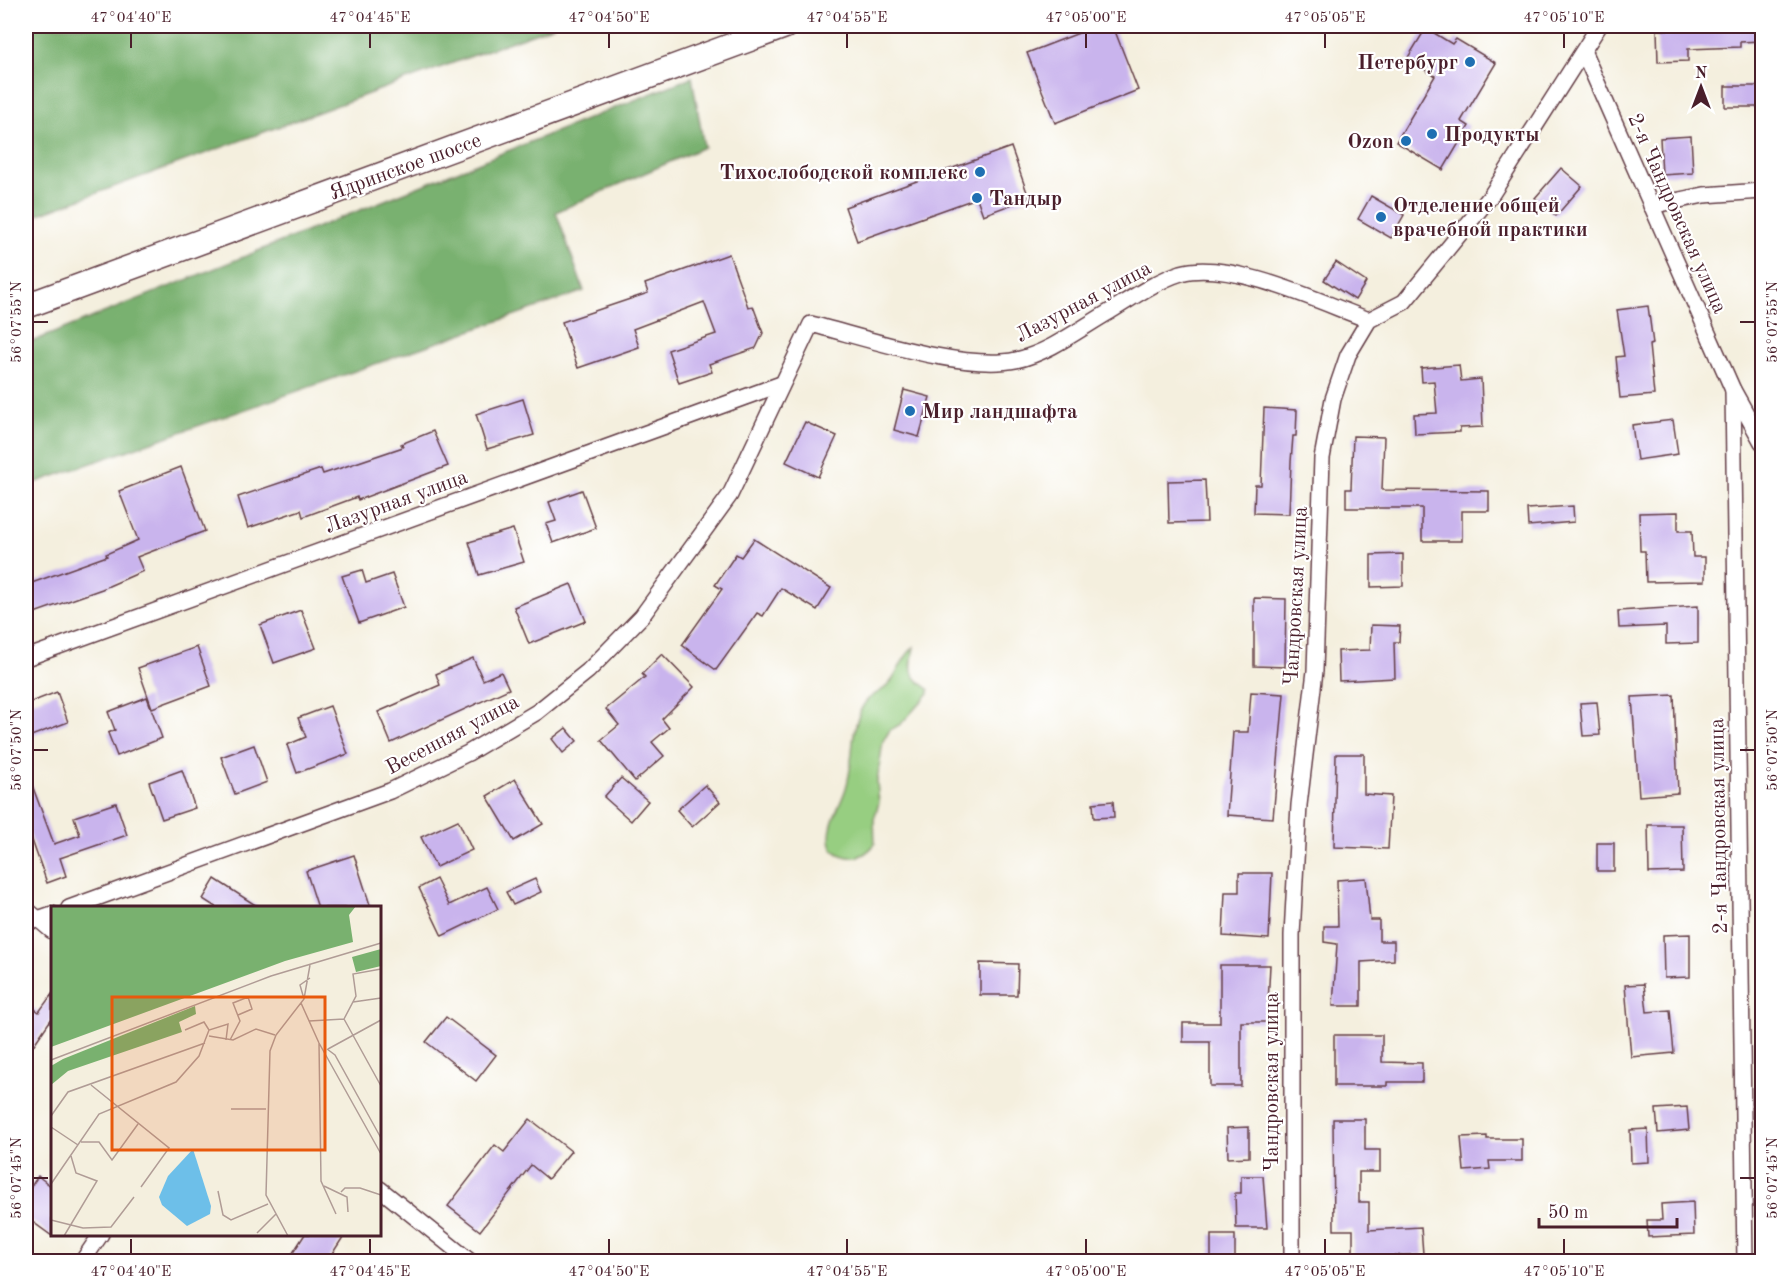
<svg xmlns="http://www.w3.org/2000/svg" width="1788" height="1287" font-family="'Old Standard TT',serif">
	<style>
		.green { fill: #97ce81; stroke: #707656; stroke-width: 1.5 }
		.forest { fill: #79b16f; stroke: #62684d; stroke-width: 1.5 }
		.building { fill: #c9b4ed }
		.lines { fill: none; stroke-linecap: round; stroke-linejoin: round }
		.street-casing { stroke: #643e46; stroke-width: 18 }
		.primary-casing { stroke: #643e46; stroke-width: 27 }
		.street { stroke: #fff; stroke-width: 15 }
		.primary { stroke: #fff; stroke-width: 24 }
		.ticks { fill: none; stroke: #4a1f2b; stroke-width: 2 }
		.poi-dot { fill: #1f6fb2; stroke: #fff; stroke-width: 2 }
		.labels { text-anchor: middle; stroke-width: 4.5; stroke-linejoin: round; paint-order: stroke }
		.poi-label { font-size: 21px; font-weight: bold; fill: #4a1f2b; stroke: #fff; text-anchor: start }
		.street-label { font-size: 21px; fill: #4a1f2b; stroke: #fff }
		.inset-road { fill: none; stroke: #b09c96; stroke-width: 1.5 }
		.view { fill: #e8590c; fill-opacity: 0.15; stroke: #e8590c; stroke-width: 3 }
		.inset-edge { fill: none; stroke: #4a1f2b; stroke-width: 3 }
		.neatline { fill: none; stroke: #4a1f2b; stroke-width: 2 }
		.ticks-label { font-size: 15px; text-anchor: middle; fill: #4a1f2b }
	</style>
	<rect width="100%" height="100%" fill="#fff"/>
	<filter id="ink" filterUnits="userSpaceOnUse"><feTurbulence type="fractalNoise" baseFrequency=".0167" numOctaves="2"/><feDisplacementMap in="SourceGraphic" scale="12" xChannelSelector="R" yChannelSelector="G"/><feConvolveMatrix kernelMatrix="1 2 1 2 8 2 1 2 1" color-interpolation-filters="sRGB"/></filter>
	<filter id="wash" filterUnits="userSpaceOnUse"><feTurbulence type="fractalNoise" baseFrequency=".008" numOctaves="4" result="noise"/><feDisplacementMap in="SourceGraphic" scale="24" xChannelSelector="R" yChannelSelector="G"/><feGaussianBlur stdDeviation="1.35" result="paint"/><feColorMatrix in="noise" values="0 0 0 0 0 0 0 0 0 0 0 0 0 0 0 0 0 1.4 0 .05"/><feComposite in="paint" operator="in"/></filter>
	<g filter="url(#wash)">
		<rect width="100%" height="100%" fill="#f4efde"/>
		<path class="green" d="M914 647C910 671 908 675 929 689V693L901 724 890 730 883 741 877 782 879 803 874 819 875 844C868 853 860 859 848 857 841 856 833 852 831 845 826 827 841 805 846 788 854 763 850 736 860 712 868 692 880 695 889 684 900 672 898 662 914 647Z"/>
		<g class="forest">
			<path d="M26 26H554L26 219Z"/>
			<path d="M692 77 704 147 556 212 584 291 26 486V344Z"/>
		</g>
		<g id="blocks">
			<g class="building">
				<path d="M1097 26H1113L1138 90 1055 123 1027 53Z"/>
				<path d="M1698 26H1762V41L1740 42V47L1688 49V61L1658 62 1657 30 1698 29Z"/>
				<path d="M1426 28 1452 44 1456 39 1496 63 1461 121 1469 126 1443 170 1396 142 1435 76 1407 59Z"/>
				<rect x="1725" y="86" width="37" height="21"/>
				<path d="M1691 136 1693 173 1662 175 1660 138Z"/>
				<path d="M1011 147 1029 198 983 215 977 198 857 241 845 207Z"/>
				<path d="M1561 168 1582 186 1556 216 1535 198Z"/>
				<path d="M1371 196 1404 215 1391 238 1358 219Z"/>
				<path d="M729 254 748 307 753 306 763 333 756 348 709 364 712 372 679 383 668 350 716 334 704 302 633 329 639 347 578 368 562 322 648 293 645 284Z"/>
				<path d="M1336 262 1366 282 1355 300 1324 280Z"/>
				<path d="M1648 306 1653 344 1649 345 1654 395 1620 398 1616 357 1624 356 1617 310Z"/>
				<path d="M1459 365 1461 381 1481 379 1483 427 1460 428V432L1415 434 1414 414 1437 413 1434 381 1422 382 1421 368Z"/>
				<path d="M904 390 930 397 919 437 894 430Z"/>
				<path d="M523 399 534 435 487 449 476 414Z"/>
				<path d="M1264 408 1297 410 1296 436H1293L1291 462 1289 514 1254 513 1255 485H1261Z"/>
				<path d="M1673 420 1678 454 1637 460 1632 425Z"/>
				<path d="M805 422 837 436 818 477 786 462Z"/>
				<path d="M433 431 448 466 358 500 357 497 303 517 301 510 248 528 238 497 321 469 323 474 403 447 401 444Z"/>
				<path d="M1353 436 1384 437 1382 490 1489 491V511H1462V541H1422V508H1346V489H1351Z"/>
				<path d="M181 467 205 531 137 557 143 571 102 589 26 616V585L107 556 106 554 138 540 119 491Z"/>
				<path d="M1205 480 1207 522 1169 523 1168 481Z"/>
				<path d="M582 490 596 528 553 543 546 524 556 521 549 502Z"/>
				<path d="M1573 506 1574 522 1528 526 1527 509Z"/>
				<path d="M1678 512V531H1692L1693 557H1705V581L1646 582 1645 551H1640L1639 513Z"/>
				<path d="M513 529 524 562 479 575 469 542Z"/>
				<path d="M754 539 831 588 817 610 781 588 763 616 757 613 716 670 682 645 722 589 715 585 736 554 741 557Z"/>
				<path d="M1403 554V586L1371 587V555Z"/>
				<path d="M362 570 366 583 392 574 404 607 359 623 342 576Z"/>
				<path d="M571 584 586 621 529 644 514 607Z"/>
				<path d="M1254 598 1286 599 1285 667 1254 666Z"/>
				<path d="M1698 606V643L1666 644V626L1619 628 1618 611Z"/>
				<path d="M301 610 316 648 274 663 260 625Z"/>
				<path d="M1371 625 1400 626 1399 642H1394L1395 678 1339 681 1338 651 1370 650Z"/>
				<path d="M197 647 211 686 152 708 138 668Z"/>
				<path d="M662 654 694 687 662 719 669 728 652 742 664 756 635 781 601 740 619 725 606 709 645 677 642 674Z"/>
				<path d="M473 658 483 680 501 672 509 689 391 743 378 712 440 685 436 674Z"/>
				<path d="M57 692 68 722 26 738V704Z"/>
				<path d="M1251 692 1284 694 1273 818 1227 815 1233 732H1248Z"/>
				<path d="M1674 695 1678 793 1639 796 1632 697Z"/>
				<path d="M147 697 162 738 117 756 108 733 115 730 108 712Z"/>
				<path d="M1597 702 1600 735 1583 736 1580 703Z"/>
				<path d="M330 706 348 754 297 773 287 745 306 737 298 718Z"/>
				<path d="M566 728 577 741 563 753 552 739Z"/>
				<path d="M254 745 267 782 235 794 221 757Z"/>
				<path d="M1336 754H1364V794L1391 796 1388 849 1334 847Z"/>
				<path d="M26 769 54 844 80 835 74 817 116 803 127 835 60 858 66 876 47 883 26 823Z"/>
				<path d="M182 770 195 808 162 819 149 782Z"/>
				<path d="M621 778 648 801 631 821 604 797Z"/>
				<path d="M515 779 543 824 514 841 487 796Z"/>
				<path d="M705 785 720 802 692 827 677 810Z"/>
				<path d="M1113 801 1114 817 1094 818 1093 803Z"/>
				<path d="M458 820 472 850 436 867 421 837Z"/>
				<path d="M1648 825H1682L1683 872 1649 873Z"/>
				<rect x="1597" y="843" width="17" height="28"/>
				<path d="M354 855 371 908H318L306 871Z"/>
				<path d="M1239 873H1272L1269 939 1223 936 1225 892H1239Z"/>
				<path d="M1366 878 1370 920H1379V941H1394V960L1361 962V1006H1333L1337 944 1324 942V926H1338L1337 880Z"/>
				<path d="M215 879 260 908H217L203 899Z"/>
				<path d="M436 879 449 905 487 887 498 909 442 936 419 888Z"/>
				<path d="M535 879 541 892 513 905 506 892Z"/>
				<path d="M1690 934V977L1664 978 1663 935Z"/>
				<path d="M980 963 1018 964 1017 995H980Z"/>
				<path d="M1220 965H1270L1267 1022H1241V1086H1210V1042H1183V1023H1220Z"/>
				<path d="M1644 984 1647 1012 1670 1010 1674 1053 1631 1057 1625 985Z"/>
				<path d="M52 994V1018L26 1056V1003L39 1012Z"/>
				<path d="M446 1017 496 1055 476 1081 426 1042Z"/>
				<path d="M1334 1035H1382V1062L1422 1063V1082H1387V1086H1334Z"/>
				<path d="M1687 1107 1689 1130 1658 1133 1656 1109Z"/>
				<path d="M530 1119 571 1151 548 1179 531 1165 480 1231 448 1206 495 1145 504 1152Z"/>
				<path d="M1333 1119H1365V1150H1380V1172H1359V1202H1369V1230L1421 1227 1423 1254 1376 1257V1260H1353V1230H1334Z"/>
				<path d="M1249 1127V1157L1228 1158 1227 1128Z"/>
				<path d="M1648 1129 1649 1162 1631 1163 1630 1130Z"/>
				<path d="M1487 1136V1139H1522V1161H1489L1490 1169 1464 1171 1461 1137Z"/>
				<path d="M38 1176 52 1187V1236L26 1217V1194Z"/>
				<path d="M1241 1176H1263L1267 1228H1236L1235 1193H1241Z"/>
				<path d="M1693 1202 1694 1235 1648 1237 1647 1220H1662L1661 1204Z"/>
				<path d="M305 1234H345L327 1262H287Z"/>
				<rect x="1211" y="1235" width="24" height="27"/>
			</g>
		</g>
	</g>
	<g filter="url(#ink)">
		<use href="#blocks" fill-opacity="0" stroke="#643e46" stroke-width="1.5"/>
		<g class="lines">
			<g class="street-casing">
				<g id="street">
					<path d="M1584 53 1733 390 1762 442"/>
					<path d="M1651 206 1704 195 1762 191"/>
					<path d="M1733 390 1745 1262"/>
					<path d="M26 658 781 384"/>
					<path d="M69 908 390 791 468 753 537 712 588 671 642 616 730 495 811 324C866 338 963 371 1016 360 1049 353 1081 328 1109 312 1132 298 1156 281 1181 273 1230 259 1322 303 1369 320"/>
					<path d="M26 909 52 931"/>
					<path d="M26 923 52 914"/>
					<path d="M380 1189 471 1262"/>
					<path d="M82 1262 101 1234"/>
					<path d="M1292 1262V935L1299 805 1315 671 1322 458 1333 399 1348 355 1369 320 1404 302 1490 197 1599 26"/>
				</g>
			</g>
			<g class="primary-casing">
				<path id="primary" d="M26 306 785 26"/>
			</g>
			<use href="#street" class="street"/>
			<use href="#primary" class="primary"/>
		</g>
	</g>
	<path class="ticks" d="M131 33V48M370 33V48M609 33V48M847 33V48M1086 33V48M1325 33V48M1564 33V48M33 322H48M1740 322H1755M33 750H48M1740 750H1755M33 1178H48M1740 1178H1755M131 1239V1254M370 1239V1254M609 1239V1254M847 1239V1254M1086 1239V1254M1325 1239V1254M1564 1239V1254"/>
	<g class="poi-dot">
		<circle cx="1470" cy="62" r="6"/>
		<circle cx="1432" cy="134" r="6"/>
		<circle cx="1406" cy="141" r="6"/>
		<circle cx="980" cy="172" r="6"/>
		<circle cx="977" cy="198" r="6"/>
		<circle cx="1381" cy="217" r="6"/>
		<circle cx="910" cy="411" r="6"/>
	</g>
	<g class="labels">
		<g class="poi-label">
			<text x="1458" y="69" text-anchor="end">Петербург</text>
			<text x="1444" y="141">Продукты</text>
			<text x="1394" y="148" text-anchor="end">Ozon</text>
			<text x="968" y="179" text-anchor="end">Тихослободской комплекс</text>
			<text x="989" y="205">Тандыр</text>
			<text x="1393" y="212">Отделение общей<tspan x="1393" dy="24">врачебной практики</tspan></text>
			<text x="922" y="418">Мир ландшафта</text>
		</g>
		<g class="street-label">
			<text transform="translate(405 166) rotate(-20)" y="7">Ядринское шоссе</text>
			<text transform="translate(1678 213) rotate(66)" y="7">2-я Чандровская улица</text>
			<text transform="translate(1083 301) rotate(-28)" y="7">Лазурная улица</text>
			<text transform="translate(396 501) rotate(-20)" y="7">Лазурная улица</text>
			<text transform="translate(1295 596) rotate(-87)" y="7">Чандровская улица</text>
			<text transform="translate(452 734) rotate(-28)" y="7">Весенняя улица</text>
			<text transform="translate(1718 826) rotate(-91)" y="7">2-я Чандровская улица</text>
			<text transform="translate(1271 1082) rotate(-90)" y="7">Чандровская улица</text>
		</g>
	</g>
	<g transform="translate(51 906)">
		<rect width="330" height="330" fill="#f4efde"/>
		<path d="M0 0H305L298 9 302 36 234 55 0 141ZM330 43V60L305 66 301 51ZM144 100 145 108 128 116 131 126 17 165 0 179V160L12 153Z" fill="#79b16f"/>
		<path d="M142 243 160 300 159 308 136 320 111 299 108 291 117 270Z" fill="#6dbfe9"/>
		<path class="inset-road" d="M253 93 249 79 259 72M302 96 330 92M250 97 268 137 330 248M293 113 305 90 302 68 330 63M293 113 330 180M258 115 293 113M134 124 153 116 158 124M158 130 182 134 205 123 224 129M179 134 189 115 182 97 197 91 201 103 187 109M268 137 270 275 285 308M276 143 284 149 330 232M277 143 330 114M0 154 220 70 330 37M40 179 118 242 90 281M180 203H215M0 210 17 186 154 137M0 221 27 239M30 236H48L61 254 87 218M0 278 48 208 125 176 148 150 158 124 177 118 175 134M273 280 296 291 297 306M167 285 172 309 180 314 217 298M290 286 294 282H309L330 289M0 314 32 322 60 321 83 291M206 327 225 308M13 330 46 275 25 267 20 250M237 330 215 289 219 145 225 129 253 93 259 59"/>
		<path class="view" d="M61 91H274V244H61Z"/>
		<rect width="330" height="330" class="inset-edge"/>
	</g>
	<rect width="1788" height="1287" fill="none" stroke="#fff" stroke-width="66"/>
	<g transform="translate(1701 87)" stroke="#ffffff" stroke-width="4.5" paint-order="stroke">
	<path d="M0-4.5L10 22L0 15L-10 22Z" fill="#4a1f2b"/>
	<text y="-9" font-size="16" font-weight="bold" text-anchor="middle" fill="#4a1f2b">N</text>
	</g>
	<path d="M1539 1218v9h138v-9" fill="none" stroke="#4a1f2b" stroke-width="3"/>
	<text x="1548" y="1218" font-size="18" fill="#4a1f2b" stroke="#ffffff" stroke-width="4.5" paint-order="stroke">50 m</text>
	<rect x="33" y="33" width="1722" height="1221" class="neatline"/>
	<g class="ticks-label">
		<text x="131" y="22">47°04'40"E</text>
		<text x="370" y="22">47°04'45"E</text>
		<text x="609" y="22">47°04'50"E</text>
		<text x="847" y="22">47°04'55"E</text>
		<text x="1086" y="22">47°05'00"E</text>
		<text x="1325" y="22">47°05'05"E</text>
		<text x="1564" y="22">47°05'10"E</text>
		<text transform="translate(16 322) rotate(-90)" y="5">56°07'55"N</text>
		<text transform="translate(1772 322) rotate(-90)" y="5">56°07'55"N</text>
		<text transform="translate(16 750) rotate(-90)" y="5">56°07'50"N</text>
		<text transform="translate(1772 750) rotate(-90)" y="5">56°07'50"N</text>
		<text transform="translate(16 1178) rotate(-90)" y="5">56°07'45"N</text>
		<text transform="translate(1772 1178) rotate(-90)" y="5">56°07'45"N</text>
		<text x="131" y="1276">47°04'40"E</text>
		<text x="370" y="1276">47°04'45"E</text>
		<text x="609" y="1276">47°04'50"E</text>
		<text x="847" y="1276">47°04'55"E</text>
		<text x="1086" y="1276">47°05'00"E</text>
		<text x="1325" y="1276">47°05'05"E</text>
		<text x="1564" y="1276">47°05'10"E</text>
	</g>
</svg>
